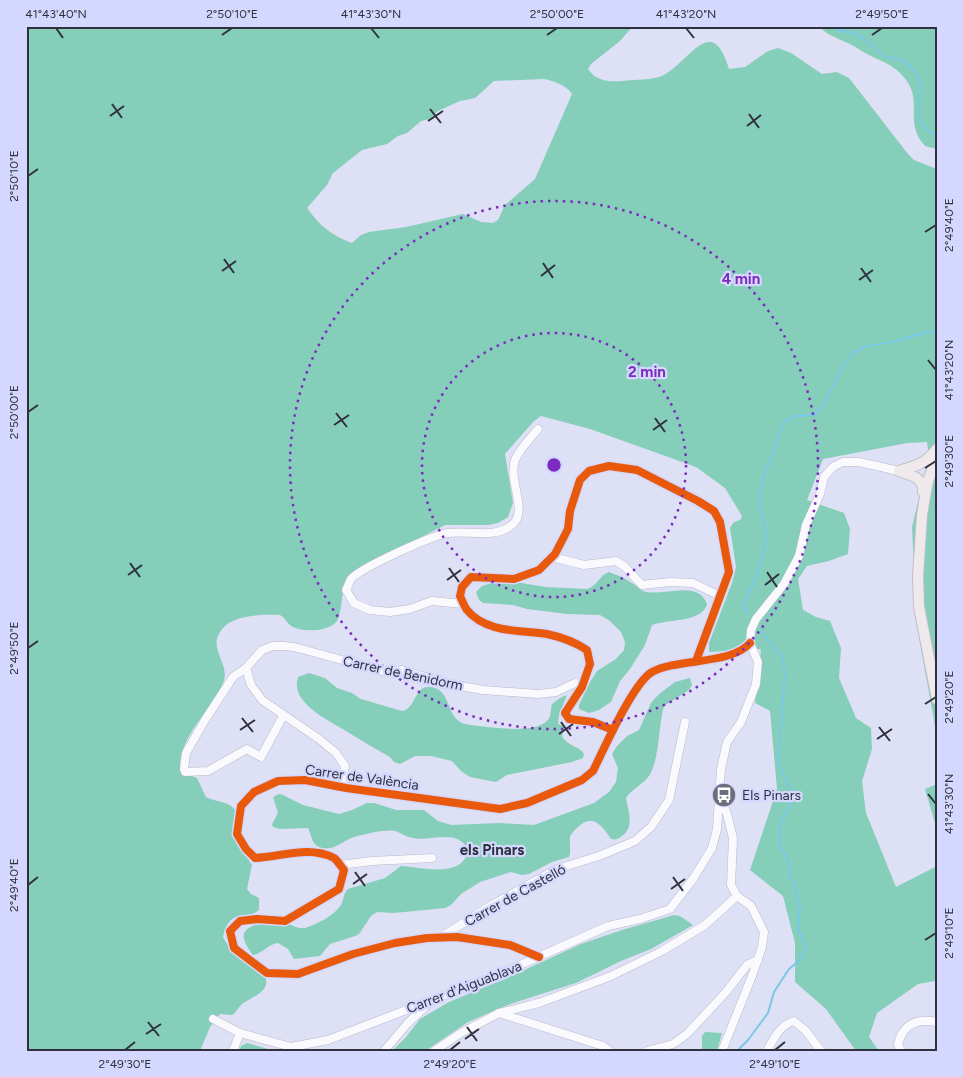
<svg xmlns="http://www.w3.org/2000/svg" width="963" height="1077" font-family="Figtree,sans-serif">
	<style>
		.forest { fill: #85ceba; fill-rule: evenodd }
		.lines { fill: none; stroke-linecap: round; stroke-linejoin: round }
		.stream { stroke: #79c8e7; stroke-width: 2 }
		.minor-casing { stroke: #b8b9ca; stroke-width: 9 }
		.major-casing { stroke: #bebfc9; stroke-width: 12 }
		.minor { stroke: #fafafe; stroke-width: 8 }
		.major { stroke: #efe9eb; stroke-width: 10 }
		.cycleway-casing { stroke: #d5d8fe; stroke-width: 11 }
		.cycleway { stroke: #e8590c; stroke-width: 8 }
		.ticks { fill: none; stroke: #2f313f; stroke-width: 2 }
		.ring { fill: none; stroke: #7b2cbf; stroke-width: 2.5; stroke-dasharray: 2.5 5 }
		.labels { text-anchor: middle; stroke-width: 4.5; stroke-linejoin: round; paint-order: stroke }
		.street-label { font-size: 14px; fill: #2f313f; stroke: #d5d8fe }
		.poi-label { font-size: 14px; fill: #2f313f; stroke: #d5d8fe; text-anchor: start }
		.neighbourhood-label { font-size: 15px; font-weight: bold; fill: #2f313f; stroke: #d5d8fe }
		.centre { fill: #7b2cbf; stroke: #d5d8fe; stroke-width: 2.5 }
		.ring-label { font-size: 15px; text-anchor: middle; font-weight: bold; fill: #7b2cbf; stroke: #d5d8fe; stroke-width: 4.5; stroke-linejoin: round; paint-order: stroke }
		.neatline { fill: none; stroke: #2f313f; stroke-width: 2 }
		.ticks-label { font-size: 12px; text-anchor: middle; fill: #2f313f }
	</style>
	<rect width="100%" height="100%" fill="#dee0f5"/>
	<g class="forest">
		<path d="M26 26H633L620 41 591 64 588 69C596 81 608 82 622 81 636 79 651 81 664 75 690 61 712 12 729 69L745 67 768 51 778 48 791 53 822 74 837 72 849 78 908 154 914 160 937 169V737L917 626 912 527 929 457 927 442 907 443 823 459 807 500 844 513 850 529 848 554 829 561 807 566 798 579 803 610 816 617 830 621 841 648 839 678 856 718 871 728 872 749 862 781 866 813 896 887 937 866V982L935 981 918 984 877 1013 869 1037 879 1051H856L826 1009 795 982V943L783 896 750 870 777 789 770 711 755 703 761 649 709 652V643L732 583 736 567 730 528 733 523 741 519 742 516 725 488 696 467 590 429 541 416 534 421 505 454 513 503 508 517 498 523 488 525H445L398 549 344 588C341 598 342 609 338 619 333 632 302 633 291 626 287 623 285 618 280 615 265 614 236 615 225 626 203 647 232 663 223 683 211 710 182 734 180 764L187 774 197 778 206 797C216 802 229 801 235 810L234 829 239 846 252 865 247 889 251 894 259 898V910C243 922 230 907 223 937 232 956 252 962 265 976 272 993 249 997 241 1005 238 1008 236 1012 233 1015L220 1014 210 1027 200 1051H26ZM544 79C554 81 566 85 572 94L535 179 505 205 498 220 493 223 481 222 463 214 406 227 369 232 361 235 352 243C332 236 319 225 307 208L327 185 333 173 362 150 387 144 398 136 407 133 421 121 430 119 438 111 460 101 475 98 494 81Z"/>
		<path d="M819 26H937V149L925 146C902 121 926 100 902 75 893 65 881 61 869 55 861 51 854 45 845 42 836 37 826 35 819 26Z"/>
		<path d="M609 572C616 575 624 577 630 582 635 584 639 589 643 591 661 598 698 578 707 604 702 623 667 619 652 625L645 645 630 669 620 681 611 702 599 710 589 713 579 709V705L590 682 597 671 616 659 624 650 625 642 621 632 610 621 600 615 567 614 527 609 513 605 483 603 479 600 476 592 482 586 491 583 515 582 546 587 587 589C598 586 599 575 609 572Z"/>
		<path d="M309 673 325 678 337 688 352 693 361 699 402 711C416 709 414 686 429 687 450 687 446 713 460 722 465 725 473 725 479 726 496 728 532 733 546 722 552 717 550 710 552 704L560 698 567 695 559 715 558 724 564 726 562 736C567 746 578 745 584 754L583 758 572 762 507 775 496 782 470 777 461 771 452 761 431 756H415L400 764 394 762 390 757C375 749 361 740 346 731 330 721 289 703 298 677Z"/>
		<path d="M690 678 692 685 689 690 664 706C658 726 660 759 649 776 642 785 632 789 626 798 628 811 635 827 622 836 618 839 616 840 611 839 597 818 588 813 570 836V853L569 857 552 862 529 874 522 875 511 872 480 882 461 894 451 905 445 908 394 913 377 912 371 916 359 934 355 936 330 944 320 956 294 959 288 949 278 943C268 944 262 954 253 955 249 950 242 940 244 934 247 923 273 921 283 922 292 924 299 931 308 927 319 923 337 914 342 903 344 897 344 893 348 889L385 878 401 866C421 867 462 879 468 851 459 827 431 842 413 838 406 837 401 833 395 831 384 829 368 834 357 836 345 839 335 851 322 848 311 845 312 836 308 828L280 829 273 827 272 824 278 813 273 797 279 794 283 795 303 805 339 814 352 810 367 803H374L396 810H424L438 821 451 825 499 823 534 825 594 803 609 792 616 782 618 768 612 754 617 746 627 736 639 730 651 703 659 694 675 682Z"/>
		<path d="M937 784V830L925 789Z"/>
		<path d="M674 915 680 916 693 925 651 949 621 961 576 983 510 1004 468 1022 425 1051H392L406 1037 420 1019 449 1002 505 979 581 944 622 930Z"/>
		<path d="M705 1032 722 1033 717 1051H702V1036Z"/>
		<path d="M247 1043 275 1051H239L241 1046Z"/>
	</g>
	<g class="lines">
		<g class="stream">
			<path d="M831 26C839 32 844 31 853 33 865 37 872 47 881 54 886 58 894 58 900 60 926 71 921 94 918 117L925 128 937 137"/>
			<path d="M748 613 743 606 756 577 765 548V527L759 504 762 481 772 456 784 422 796 416 814 415 824 404 843 366 853 353 864 347 896 341 927 332 937 331"/>
			<path d="M737 1051 748 1040 768 1013 774 992 789 969 799 961 806 947 798 929 800 908 797 893 791 878 788 860 780 846V826L795 794 786 781 778 762 785 674 783 658 760 631"/>
		</g>
		<g class="minor-casing">
			<g id="minor">
				<path d="M552 557 584 565 616 561 624 566 642 585 670 582 693 583 720 596"/>
				<path d="M463 604 432 601 410 609 390 612 370 610 354 603 346 590C348 587 349 582 351 579 362 567 431 536 448 533 468 530 498 540 514 523 527 509 508 480 515 460 520 448 530 439 538 429"/>
				<path d="M246 668 233 677 205 720 186 753 184 769 185 772 208 771 247 749 261 757 283 716"/>
				<path d="M613 730 593 722 569 719 565 713 582 687 590 664 587 650C575 642 561 637 547 634 520 630 486 633 467 610 464 606 462 600 460 596L462 587 471 577 514 579 539 570 555 554 568 529 570 511 580 480 589 471 609 466 637 470 698 501 714 511 720 522 729 572 696 661"/>
				<path d="M342 787 345 766 336 753 319 739 262 700 251 685 246 668 262 650 273 646H283L294 647 386 672 402 670 450 684 483 690 538 694 556 692 575 683 583 684"/>
				<path d="M721 799 727 814 733 838 731 885 737 896 751 906 764 932 762 947 752 976 722 1051"/>
				<path d="M340 865 372 861 432 858"/>
				<path d="M441 937 492 905 557 869 599 856 635 841 651 827 669 800 685 722"/>
				<path d="M539 957 510 945 457 937 427 938 395 943 353 954 298 974 267 973 234 948 230 931 240 921 257 919 285 921 339 889 344 870C341 867 338 861 334 858 309 845 281 857 255 858L246 849 237 834 241 806 254 792 278 781 305 780 346 788 500 809 527 803 582 780 593 771C604 749 633 683 652 672 678 658 731 665 750 643"/>
				<path d="M499 1013 603 1046 610 1051"/>
				<path d="M213 1019 240 1033 291 1047 328 1040 500 974 608 926 640 919 670 909 693 879 712 848 717 829 721 769 727 742 741 722 756 684 758 662 750 643 751 630 756 619 784 584 799 556 806 525 820 494 824 477 833 467 843 462H859L899 471"/>
				<path d="M233 1051 240 1033"/>
				<path d="M384 1051 407 1024 430 1002"/>
				<path d="M434 1051 461 1033 499 1013 539 1003 611 976 662 951 705 925 737 896"/>
				<path d="M647 1051 673 1044 687 1034 726 992 747 965 758 960"/>
				<path d="M767 1051C774 1038 780 1025 794 1021L806 1031 821 1051"/>
				<path d="M901 1051 898 1044C903 1024 917 1018 937 1022"/>
			</g>
		</g>
		<g class="major-casing">
			<g id="major">
				<path d="M937 457 928 481 926 491 922 515 918 576 919 607 937 699"/>
				<path d="M899 471C910 475 924 477 923 492"/>
				<path d="M899 471C917 465 924 465 937 449"/>
			</g>
		</g>
		<use href="#minor" class="minor"/>
		<use href="#major" class="major"/>
		<g class="cycleway-casing">
			<g id="cycleway">
				<path d="M613 730 593 722 569 719 565 713 582 687 590 664 587 650C575 642 561 637 547 634 520 630 486 633 467 610 464 606 462 600 460 596L462 587 471 577 514 579 539 570 555 554 568 529 570 511 580 480 589 471 609 466 637 470 698 501 714 511 720 522 729 572 696 661"/>
				<path d="M539 957 510 945 457 937 427 938 395 943 353 954 298 974 267 973 234 948 230 931 240 921 257 919 285 921 339 889 344 870C341 867 338 861 334 858 309 845 281 857 255 858L246 849 237 834 241 806 254 792 278 781 305 780 346 788 500 809 527 803 582 780 593 771C604 749 633 683 652 672 678 658 731 665 750 643"/>
			</g>
		</g>
		<use href="#cycleway" class="cycleway"/>
	</g>
	<path class="ticks" d="M56 28 63 38M371 28 379 38M686 28 694 38M222 35 232 28M547 35 557 28M872 35 882 28M112 104 122 118M430 109 441 123M749 114 759 128M110 116 124 106M428 121 443 111M747 126 761 115M28 176 38 169M925 232 936 225M224 259 234 273M543 263 553 278M861 268 871 282M222 271 236 261M541 276 555 265M859 280 873 270M928 360 936 370M28 412 38 405M336 413 347 427M655 418 665 432M334 425 349 415M653 430 667 420M925 468 936 461M130 563 140 577M449 568 459 582M767 572 777 587M128 575 142 565M447 580 461 570M765 585 779 574M28 648 38 641M925 704 936 697M242 718 253 732M561 722 571 736M879 727 890 741M240 730 255 720M559 734 573 724M877 739 892 729M928 794 936 804M355 872 365 886M673 877 683 891M353 884 367 874M28 885 38 877M671 889 685 879M925 940 936 933M148 1022 159 1036M467 1027 477 1041M146 1034 161 1024M465 1039 479 1029M125 1050 135 1042M450 1050 460 1042M775 1050 785 1042"/>
	<g class="ring">
		<circle cx="554" cy="465" r="132"/>
		<circle cx="554" cy="465" r="264"/>
	</g>
	<defs>
		<g id="bus-disc" transform="scale(1.25)"><circle r="9.5" fill="#6c6e7f" stroke="#d5d8fe"/><path d="M-5-6H5V4H4V6H2V4H-2V6H-4V4H-5ZM-3.5-4V0h7V-4ZM-3.5 1.2v1.5H-2V1.2ZM2 1.2v1.5H3.5V1.2Z" fill="#fff"/></g>
	</defs>
	<g fill-rule="evenodd">
		<use href="#bus-disc" x="724" y="795"/>
	</g>
	<g class="labels">
		<g class="street-label">
			<text transform="translate(403 673) rotate(12)" y="5">Carrer de Benidorm</text>
			<text transform="translate(362 777) rotate(8)" y="5">Carrer de València</text>
			<text transform="translate(515 895) rotate(-29)" y="5">Carrer de Castelló</text>
			<text transform="translate(464 987) rotate(-21)" y="5">Carrer d'Aiguablava</text>
		</g>
		<g class="poi-label">
			<text x="742" y="800">Els Pinars</text>
		</g>
		<g class="neighbourhood-label">
			<text x="492" y="855">els Pinars</text>
		</g>
	</g>
	<circle cx="554" cy="465" r="8" class="centre"/>
	<g class="ring-label">
		<text x="741" y="284">4 min</text>
		<text x="647" y="377">2 min</text>
	</g>
	<rect width="963" height="1077" fill="none" stroke="#d5d8fe" stroke-width="55"/>
	<rect x="28" y="28" width="908" height="1022" class="neatline"/>
	<g class="ticks-label">
		<text x="56" y="18">41°43'40"N</text>
		<text x="232" y="18">2°50'10"E</text>
		<text x="371" y="18">41°43'30"N</text>
		<text x="557" y="18">2°50'00"E</text>
		<text x="686" y="18">41°43'20"N</text>
		<text x="882" y="18">2°49'50"E</text>
		<text transform="translate(14 176) rotate(-90)" y="4">2°50'10"E</text>
		<text transform="translate(949 225) rotate(-90)" y="4">2°49'40"E</text>
		<text transform="translate(949 370) rotate(-90)" y="4">41°43'20"N</text>
		<text transform="translate(14 412) rotate(-90)" y="4">2°50'00"E</text>
		<text transform="translate(949 461) rotate(-90)" y="4">2°49'30"E</text>
		<text transform="translate(14 648) rotate(-90)" y="4">2°49'50"E</text>
		<text transform="translate(949 697) rotate(-90)" y="4">2°49'20"E</text>
		<text transform="translate(949 804) rotate(-90)" y="4">41°43'30"N</text>
		<text transform="translate(14 885) rotate(-90)" y="4">2°49'40"E</text>
		<text transform="translate(949 933) rotate(-90)" y="4">2°49'10"E</text>
		<text x="125" y="1068">2°49'30"E</text>
		<text x="450" y="1068">2°49'20"E</text>
		<text x="775" y="1068">2°49'10"E</text>
	</g>
</svg>
